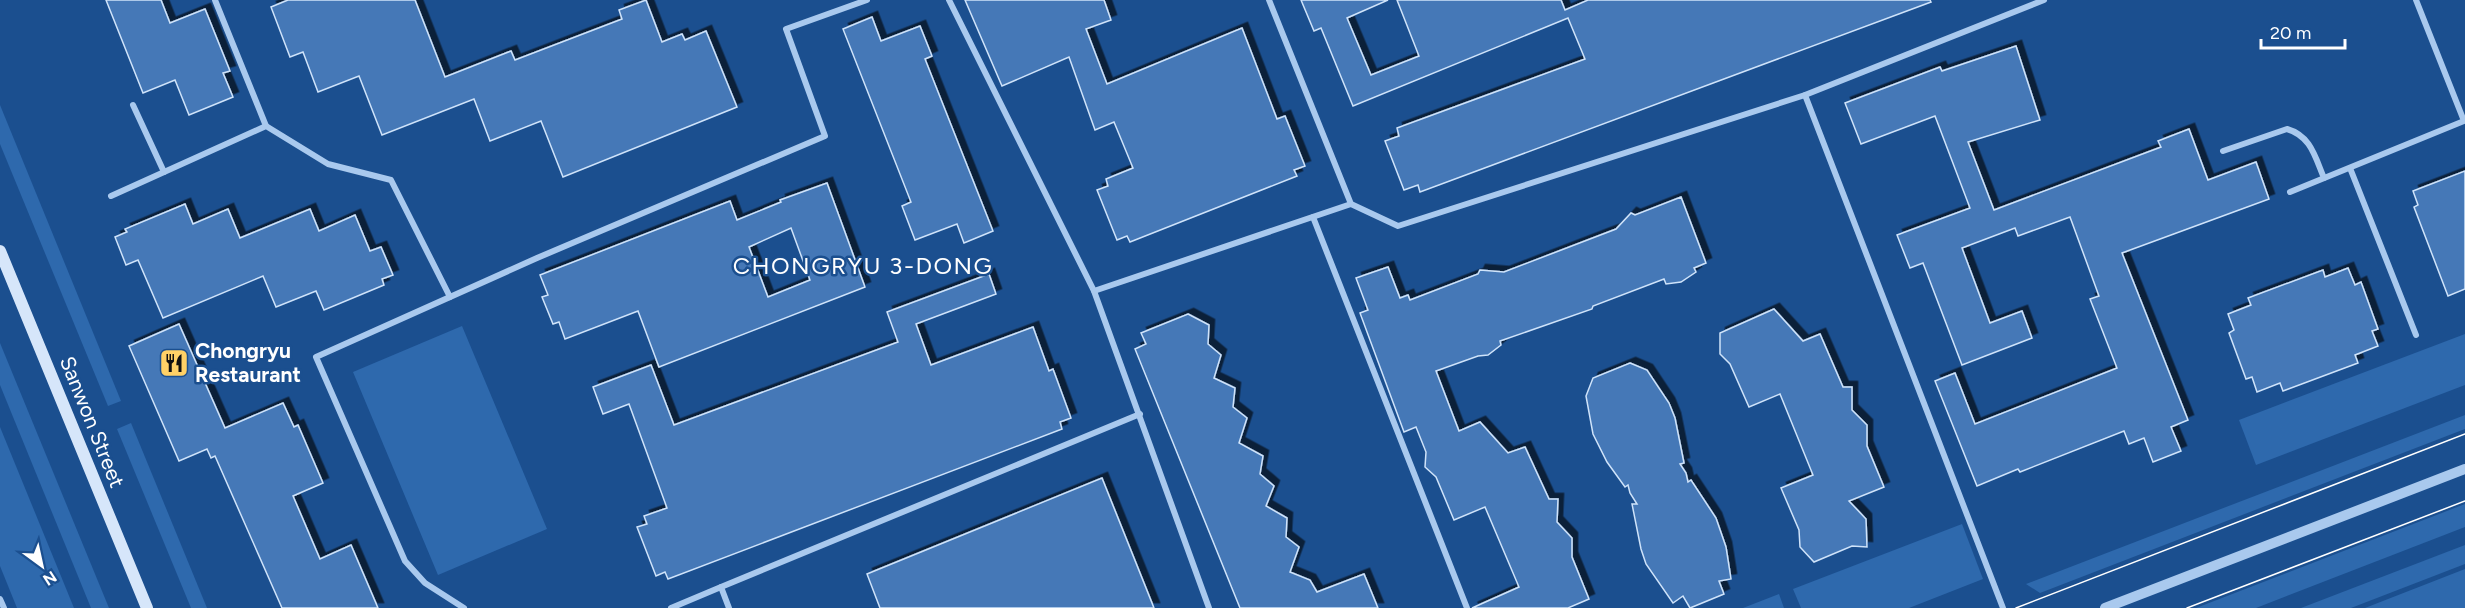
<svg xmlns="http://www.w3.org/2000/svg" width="2465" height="608" font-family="Figtree,sans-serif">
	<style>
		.green { fill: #2e69ad }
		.building { fill: #4478b7; stroke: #cfe3fa; stroke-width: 1.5; fill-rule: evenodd; filter: url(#shadow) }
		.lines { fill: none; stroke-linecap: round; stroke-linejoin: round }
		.minor { stroke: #a9c9ee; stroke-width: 6 }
		.tertiary { stroke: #a9c9ee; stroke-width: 10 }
		.secondary { stroke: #d6e6fa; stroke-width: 12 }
		.tram { stroke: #fff; stroke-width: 1.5 }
		.labels { text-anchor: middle; stroke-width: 5; stroke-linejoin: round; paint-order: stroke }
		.poi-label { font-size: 21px; font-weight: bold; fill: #fff; stroke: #1b4f8f; text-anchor: start }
		.street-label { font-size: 21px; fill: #fff; stroke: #1b4f8f }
		.quarter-label { font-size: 24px; letter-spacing: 1.5px; fill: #fff; stroke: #1b4f8f }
	</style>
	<defs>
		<filter id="shadow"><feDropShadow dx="5.5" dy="-5.5" stdDeviation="0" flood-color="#0009"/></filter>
	</defs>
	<rect width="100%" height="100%" fill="#1b4f8f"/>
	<g class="green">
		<path d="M0 105 121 401 108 406 0 144Z"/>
		<path d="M462 326 547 529 438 575 353 372Z"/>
		<path d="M2465 334V385L2256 465 2239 420Z"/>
		<path d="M0 343 109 608H91L0 385Z"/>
		<path d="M2465 415V429L2040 593 2026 584Z"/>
		<path d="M131 423 207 608H191L117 429Z"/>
		<path d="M0 427 74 608H17L0 566Z"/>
		<path d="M2465 504V527L2256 608H2196Z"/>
		<path d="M1962 524 1983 579 1909 608H1801L1793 589Z"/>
		<path d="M2465 545V564L2351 608H2301Z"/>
		<path d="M2465 569V608H2365Z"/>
		<path d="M1779 594 1784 608H1743Z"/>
	</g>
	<g class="building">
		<path d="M106 0H161L170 23 205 9 230 71 223 73 233 97 189 115 175 80 143 93Z"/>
		<path d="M288 0H415L445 77 511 51 515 60 622 19 619 10 646 0 662 42 682 34 685 40 706 31 737 107 563 177 541 121 490 141 474 99 382 135 359 76 318 92 303 52 290 57 271 7Z"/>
		<path d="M965 0H1104L1111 20 1086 29 1107 84 1242 28 1277 119 1285 116 1305 166 1294 170 1297 176 1130 242 1127 236 1117 240 1097 190 1108 186 1106 179 1133 168 1114 122 1095 130 1069 57 1002 86Z"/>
		<path d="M1301 0H1388L1347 18 1371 75 1419 56 1397 0H1561L1565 10 1588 0H1930L1931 2 1420 192 1418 185 1404 190 1385 141 1399 136 1397 128 1585 59 1568 18 1353 106 1321 28 1314 31Z"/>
		<path d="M872 17 881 41 920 26 932 56 925 59 993 231 964 243 957 224 915 240 902 206 911 202 843 29Z"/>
		<path d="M2016 46 2040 120 1968 142 1994 210 2161 147 2158 141 2189 129 2208 180 2256 162 2269 199 2122 253 2188 420 2171 427 2181 451 2153 462 2144 438 2129 444 2124 431 2020 472 2018 469 1977 486 1935 381 1955 373 1975 424 2117 368 2090 299 2099 296 2070 217 2018 236 2015 228 1962 248 1990 323 2022 311 2032 338 1962 365 1923 263 1910 268 1897 235 1970 208 1935 116 1861 144 1845 103 1940 67 1942 71Z"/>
		<path d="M2465 171V289L2448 296 2414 207 2418 205 2413 191Z"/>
		<path d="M827 183 865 287 659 367 638 311 565 339 559 322 553 324 542 297 548 295 540 275 730 201 737 220 781 202 780 200ZM791 228 810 280 768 297 749 247Z"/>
		<path d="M1681 197 1706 263 1694 268 1696 272 1681 282 1666 284 1664 279 1593 306 1592 309 1500 341 1501 345 1488 355 1478 356 1436 371 1459 431 1480 422 1508 453 1525 447 1549 499H1558L1557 522 1572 538V557L1589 599 1568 608H1472L1519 587 1485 507 1454 520 1436 477 1425 467 1426 452 1416 427 1404 432 1360 313 1368 310 1356 278 1388 267 1400 298 1408 295 1410 300 1478 274 1480 270 1504 272 1616 229 1631 213 1635 215Z"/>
		<path d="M185 204 193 224 228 209 240 238 310 209 319 231 355 215 370 251 381 247 393 275 382 279 384 285 324 310 316 291 276 307 263 276 163 318 138 260 126 265 115 237 127 232 125 229Z"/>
		<path d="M2348 268 2355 285 2361 282 2378 329 2372 331 2378 346 2355 355 2358 363 2283 391 2280 383 2257 392 2252 377 2246 379 2229 333 2234 330 2228 314 2251 305 2248 298 2323 270 2325 277Z"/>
		<path d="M989 274 996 294 916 324 931 365 1033 327 1049 371 1053 369 1071 418 1060 422 1062 429 668 579 665 572 656 576 637 527 647 524 644 516 667 508 629 404 603 414 593 387 651 365 674 425 898 342 887 312Z"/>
		<path d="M1774 309 1803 341 1820 334 1843 387H1852V410L1867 425V446L1884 487 1849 501 1866 519 1867 547 1852 546 1814 562 1800 547 1799 530 1781 488 1813 475 1780 394 1749 407 1730 364 1720 354V333Z"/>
		<path d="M1188 314 1209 325 1208 344 1221 355 1214 378 1235 388 1233 407 1247 418 1239 443 1263 456 1260 474 1274 486 1266 506 1287 518 1286 537 1299 547 1290 572 1310 580 1317 592 1364 574 1378 608H1240L1135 349 1146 344 1141 333Z"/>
		<path d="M179 324 225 428 283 403 294 427 298 425 323 483 293 496 320 559 351 545 378 608H282L215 456 211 458 207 449 179 461 129 346Z"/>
		<path d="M1630 363 1647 370 1669 403 1675 418 1684 463 1680 464 1686 473 1688 482 1691 480 1716 518 1726 547 1731 579 1719 581 1724 594 1690 608 1683 596 1673 603 1646 564 1641 549 1632 504H1637L1630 493 1628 485 1625 487 1607 462 1593 434 1586 396 1593 378Z"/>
		<path d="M1102 478 1154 608H880L867 574Z"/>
	</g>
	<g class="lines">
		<g class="minor">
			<path d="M215 0 266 126"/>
			<path d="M949 0 1094 291 1351 204"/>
			<path d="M1269 0 1351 204 1398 226 1805 95 2044 0"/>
			<path d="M1805 95 2003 608"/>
			<path d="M133 105 164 172"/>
			<path d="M2223 151 2287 129C2311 136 2315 157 2324 178"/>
			<path d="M2350 168 2416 335"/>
			<path d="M2290 192 2464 121 2416 0"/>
			<path d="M111 196 266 126 328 164 391 180 450 297"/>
			<path d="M1313 217 1467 608"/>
			<path d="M1094 291 1209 608"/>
			<path d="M0 599 4 608"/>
			<path d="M464 608 425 583 405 561 316 357 537 258 825 136 786 29 867 0"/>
			<path d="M671 608 721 587"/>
			<path d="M729 608 721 587 1140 414"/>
		</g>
		<path class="tertiary" d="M2105 608 2465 469"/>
		<path class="secondary" d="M0 251 147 608"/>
		<g class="tram">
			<path d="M2016 608 2465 434"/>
			<path d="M2187 608 2465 501"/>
		</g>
	</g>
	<defs>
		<g id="restaurant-square" transform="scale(1.5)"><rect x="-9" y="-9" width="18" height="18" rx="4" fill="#ffd166" stroke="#1b4f8f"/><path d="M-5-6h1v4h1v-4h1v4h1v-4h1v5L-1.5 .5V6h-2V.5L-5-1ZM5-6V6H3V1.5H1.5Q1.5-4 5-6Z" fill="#111"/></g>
	</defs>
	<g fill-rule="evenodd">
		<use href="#restaurant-square" x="174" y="363"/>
	</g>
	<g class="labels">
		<g class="poi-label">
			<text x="195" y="358">Chongryu<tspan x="195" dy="24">Restaurant</tspan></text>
		</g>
		<g class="street-label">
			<text transform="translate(92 422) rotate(68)" y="7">Sanwon Street</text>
		</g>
		<g class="quarter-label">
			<text x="863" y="274">CHONGRYU 3-DONG</text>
		</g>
	</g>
	<g transform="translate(42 566) rotate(147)" stroke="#1b4f8f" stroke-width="4.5" paint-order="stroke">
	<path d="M0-4.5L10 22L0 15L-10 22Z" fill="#ffffff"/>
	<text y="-9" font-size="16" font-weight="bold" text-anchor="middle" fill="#ffffff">N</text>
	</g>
	<path d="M2261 39v9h84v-9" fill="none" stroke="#ffffff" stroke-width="3"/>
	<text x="2270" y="39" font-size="18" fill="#ffffff" stroke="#1b4f8f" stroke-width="4.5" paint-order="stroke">20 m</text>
</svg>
